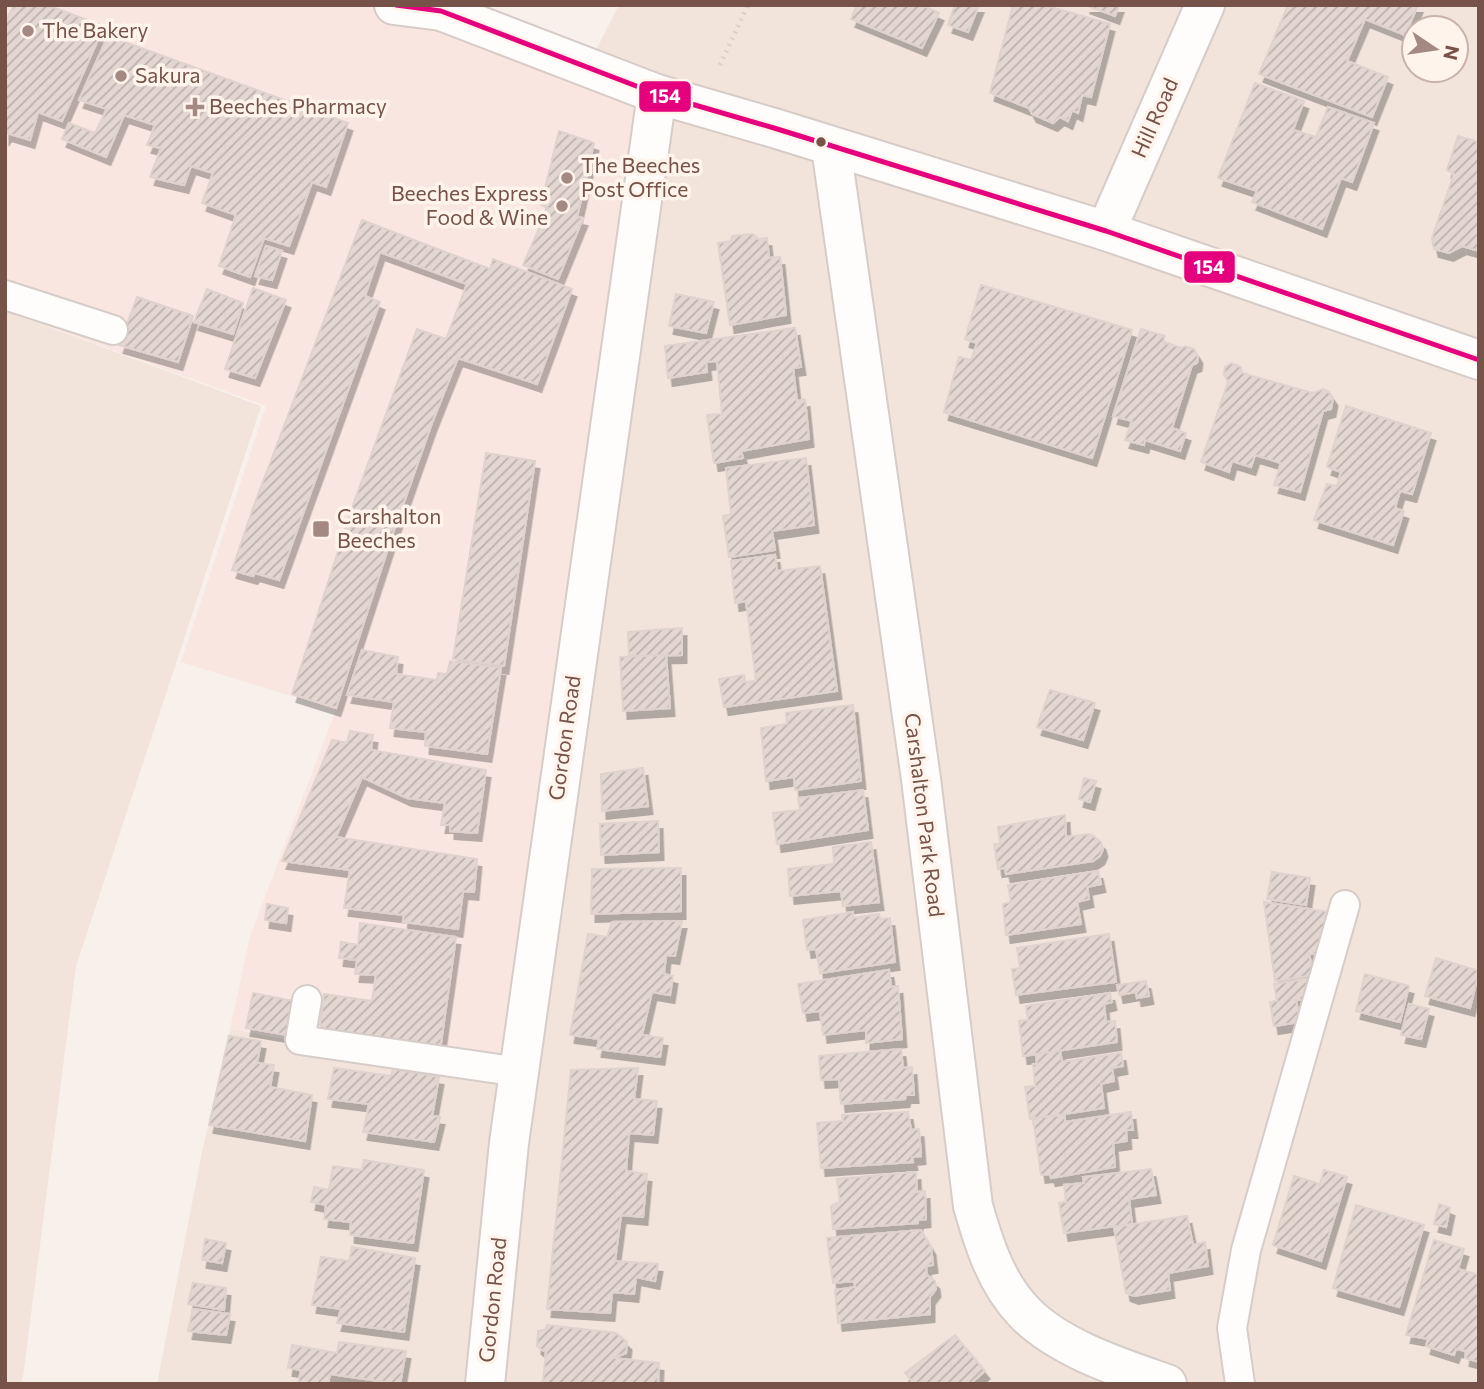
<svg xmlns="http://www.w3.org/2000/svg" width="1484" height="1389" font-family="Commissioner,sans-serif">
	<style>
		.residential { fill: #f2e4db; fill-rule: evenodd }
		.commercial { fill: #fae6e1 }
		.building { fill: url(#building-hatch); stroke: #e0d2cd; stroke-width: 2; filter: url(#shadow) }
		.lines { fill: none; stroke-linecap: round; stroke-linejoin: round }
		.lane-casing { stroke: #d6ccc8; stroke-width: 32 }
		.street-casing { stroke: #d6ccc8; stroke-width: 42 }
		.secondary-casing { stroke: #d7cbc7; stroke-width: 42 }
		.path { stroke: #dad0cd; stroke-width: 4.5; stroke-dasharray: 2 5; stroke-linecap: butt }
		.lane { stroke: #fefdfc; stroke-width: 28 }
		.street { stroke: #fefdfc; stroke-width: 38 }
		.secondary { stroke: #fefdfc; stroke-width: 38 }
		.bus-1-casing { stroke: #fff4eb; stroke-width: 10 }
		.bus-1 { stroke: #e5007d; stroke-width: 5 }
		.poi-dot { fill: #a38982; stroke: #fff4eb; stroke-width: 2.5 }
		.bus-dot { fill: #765249; stroke: #fff4eb; stroke-width: 2.5 }
		.labels { text-anchor: middle; stroke-width: 7; stroke-linejoin: round; paint-order: stroke }
		.poi-label { font-size: 21px; fill: #765249; stroke: #fff4eb; text-anchor: start }
		.street-label { font-size: 21px; fill: #765249; stroke: #fff4eb }
		.line-badge { stroke: #fff4eb; stroke-width: 2.5 }
		.badge-label { font-size: 19px; text-anchor: middle; font-weight: bold; fill: #fff }
	</style>
	<defs>
		<pattern id="building-hatch" width="6" height="6" patternUnits="userSpaceOnUse" patternTransform="scale(1.75)"><rect width="6" height="6" fill="#e4d7d2"/><path d="M-1 1l2-2M0 6l6-6M5 7l2-2" fill="none" stroke="#bdb1ac"/></pattern>
		<filter id="shadow"><feDropShadow dx="4.5" dy="8" stdDeviation="0" flood-color="#0004"/></filter>
	</defs>
	<rect width="100%" height="100%" fill="#f7f0eb"/>
	<g class="residential">
		<path d="M619 5H1479V362L595 52ZM1414 28H1456V70H1414Z"/>
		<path d="M666 110 1161 260 1479 378V1384H157L202 1152 231 1029 526 1082Z"/>
		<path d="M5 311 261 406 76 966 22 1384H5Z"/>
	</g>
	<path class="commercial" d="M5 5H412L642 105 510 1063 230 1029 250 936 336 710 181 662 266 406 5 311Z"/>
	<g class="building">
		<path d="M14 5H47L104 26 62 121 38 112 30 140 7 133 5 136V22Z"/>
		<path d="M857 5H922L939 13 922 48 851 19Z"/>
		<path d="M955 5H979L968 32 948 25Z"/>
		<path d="M1013 5H1044L1110 24 1091 97 1082 95 1078 113 1072 110 1068 121 1060 117 1053 123 1032 114 1029 108 990 93Z"/>
		<path d="M1085 5H1119L1115 16Z"/>
		<path d="M1288 5H1418L1405 35 1365 19 1347 61 1388 77 1372 117 1259 74Z"/>
		<path d="M108 36 348 123 326 187 312 182 289 246 264 238 250 277 219 266 236 215 202 203 213 173 191 166 184 185 150 177 161 148 147 145 155 125 124 115 106 157 62 139 69 123 95 133 107 109 79 100Z"/>
		<path d="M1255 83 1304 101 1293 130 1316 137 1328 107 1374 123 1352 182 1341 178 1322 229 1252 202 1257 191 1218 178Z"/>
		<path d="M559 131 594 143 577 217 583 218 558 279 523 265 548 208 541 205Z"/>
		<path d="M1458 136 1479 142V251L1462 246 1449 253 1434 249 1432 238 1454 174 1447 170Z"/>
		<path d="M362 220 490 269 493 259 572 289 537 384 458 358 432 423 392 536 336 708 292 694 354 502 417 329 446 339 467 284 380 252 365 296 380 302 279 580 255 573 253 576 232 570 253 508Z"/>
		<path d="M753 234 758 239 767 238 769 258 780 257 786 315 730 325 718 243 731 241 732 236Z"/>
		<path d="M266 246 282 251 272 280 255 276Z"/>
		<path d="M981 285 1132 330 1092 458 944 412 959 357 971 360 977 343 965 339Z"/>
		<path d="M253 288 286 300 255 378 225 369Z"/>
		<path d="M207 289 243 303 233 334 194 322Z"/>
		<path d="M676 294 714 302 706 333 669 326Z"/>
		<path d="M137 297 193 316 178 362 119 345Z"/>
		<path d="M795 328 801 367 793 368 797 401 805 399 809 439 741 451 743 458 714 463 707 415 722 414 717 361 706 362 707 372 668 378 665 346Z"/>
		<path d="M1141 329 1165 336 1163 342 1182 348 1185 346 1194 349 1198 356 1197 363 1192 365 1172 428 1186 433 1180 451 1145 440 1144 445 1125 440 1132 421 1113 416Z"/>
		<path d="M1231 363 1241 367 1242 373 1313 393 1323 389 1329 392 1333 398 1331 409 1323 411 1300 492 1274 485 1281 463 1255 455 1251 467 1232 461 1229 472 1201 462 1228 382 1224 374 1225 367Z"/>
		<path d="M1346 406 1431 433 1412 494 1400 491 1395 508 1404 511 1393 545 1314 520 1327 484 1337 486 1341 472 1327 467Z"/>
		<path d="M486 453 535 461 504 666 453 659Z"/>
		<path d="M806 458 814 525 772 531 775 550 729 557 723 516 731 514 726 468Z"/>
		<path d="M775 555 777 571 820 566 837 691 724 707 719 679 744 675 745 682 756 681 746 601 735 603 731 561Z"/>
		<path d="M682 628V655L629 656 628 632Z"/>
		<path d="M362 650 398 657 396 674 437 680 438 673 447 674 450 661 501 668 487 754 425 746 426 732 390 728 394 702 347 695Z"/>
		<path d="M666 655 670 708 623 711 620 657Z"/>
		<path d="M1050 690 1095 703 1083 740 1037 727Z"/>
		<path d="M853 705 861 781 795 790 794 777 766 781 761 728 787 724 786 713Z"/>
		<path d="M350 731 373 735 371 750 486 770 477 833 450 831V825H441L445 803 407 798 362 777 336 837 477 859 474 892 463 891 458 929 403 922 404 915 344 908 350 870 282 861 332 740 347 743Z"/>
		<path d="M643 768 648 806 602 811 601 774Z"/>
		<path d="M1084 778 1096 781 1090 802 1079 799Z"/>
		<path d="M863 790 868 830 777 844 773 813 800 810 798 798Z"/>
		<path d="M1065 815 1066 837 1089 834 1095 837 1101 842 1103 849 1100 856 1093 861 1006 874 1005 868 998 869 994 844H1000L998 827Z"/>
		<path d="M658 821 659 852 601 855 600 824Z"/>
		<path d="M871 842 879 902 843 906 841 891 790 896 788 869 834 864 833 847Z"/>
		<path d="M681 868V911L591 914 592 869Z"/>
		<path d="M1098 871 1101 884 1087 887 1089 899 1077 902 1081 924 1006 935 1003 904 1011 902 1008 885Z"/>
		<path d="M1272 872 1310 878 1306 905 1267 899Z"/>
		<path d="M1264 902 1329 912 1317 954H1309L1314 975 1275 981Z"/>
		<path d="M267 904 288 908 286 923 265 920Z"/>
		<path d="M853 912V918L879 914 880 919 890 918 895 962 820 973 816 949 807 950 803 920Z"/>
		<path d="M682 921 675 956 666 955 664 974 673 976 670 995 652 992 642 1035 663 1038 660 1057 597 1049 599 1039 570 1035 588 934 607 937 612 922Z"/>
		<path d="M360 923 456 937 440 1050 335 1037 320 1025 324 994 372 1001 376 975 355 974 357 960 339 958 341 942 358 945Z"/>
		<path d="M1109 934 1116 982 1016 995 1012 969 1020 968 1017 948Z"/>
		<path d="M1436 958 1479 971 1470 1008 1425 996Z"/>
		<path d="M889 970 891 987 898 986 902 1039 866 1043V1030L823 1035 820 1011 803 1013 798 984Z"/>
		<path d="M1365 974 1409 986 1400 1022 1356 1011Z"/>
		<path d="M1306 979 1309 999 1296 1000 1300 1022 1274 1026 1270 1002 1277 1001 1274 984Z"/>
		<path d="M1146 981 1149 996 1137 998 1136 992 1119 995 1117 985Z"/>
		<path d="M253 993 294 1001 288 1035 246 1028Z"/>
		<path d="M1110 993 1112 1002 1104 1004 1106 1022 1115 1021 1117 1042 1023 1056 1019 1021 1028 1020 1026 1006Z"/>
		<path d="M1409 1004 1429 1009 1421 1039 1401 1035Z"/>
		<path d="M229 1036 261 1041 257 1063 274 1065 270 1087 312 1095 305 1141 209 1125Z"/>
		<path d="M901 1049 903 1068 912 1067 914 1095H906L905 1099 841 1104 839 1079 821 1080 819 1056Z"/>
		<path d="M1060 1051 1062 1062 1121 1053 1123 1066 1112 1068 1114 1081 1101 1084 1104 1108 1030 1119 1025 1087 1035 1086 1033 1064H1037L1036 1054Z"/>
		<path d="M334 1068 391 1076 393 1069 439 1077 432 1116 440 1117 434 1142 363 1132 369 1104 328 1099Z"/>
		<path d="M638 1068 634 1099 657 1101 653 1135 629 1133 626 1171 647 1174 643 1217 621 1215 615 1261 658 1264 655 1281 636 1277 634 1294 612 1292 610 1313 547 1309 571 1070Z"/>
		<path d="M908 1112 911 1130 919 1129 921 1156 912 1157 913 1162 821 1168 817 1123 843 1121 842 1115Z"/>
		<path d="M1131 1112 1133 1130H1126L1127 1141 1113 1143 1115 1167 1051 1178 1050 1174 1041 1175 1033 1118 1065 1115V1122Z"/>
		<path d="M364 1160 424 1170 413 1243 350 1235 351 1222 324 1219 326 1205 311 1202 314 1187 329 1190 333 1166 362 1170Z"/>
		<path d="M1151 1169 1156 1195 1129 1199 1132 1224 1064 1233 1059 1203 1066 1202 1064 1185 1084 1183 1083 1177Z"/>
		<path d="M1324 1170 1347 1177 1321 1261 1273 1245 1294 1176 1320 1184Z"/>
		<path d="M916 1172 917 1192 925 1191 926 1219 918 1220V1223L833 1229 831 1206 840 1202 837 1179Z"/>
		<path d="M1439 1204 1450 1208 1446 1227 1434 1224Z"/>
		<path d="M1356 1205 1424 1225 1399 1307 1333 1288Z"/>
		<path d="M1187 1216 1193 1245 1205 1242 1208 1266 1168 1273 1170 1290 1134 1296 1126 1293 1114 1227Z"/>
		<path d="M921 1230 931 1247 933 1265 926 1266 927 1275 935 1281 936 1289 930 1297V1314L838 1323 835 1290 855 1287 854 1281 833 1283 827 1238Z"/>
		<path d="M205 1239 226 1243 222 1263 202 1260Z"/>
		<path d="M1434 1240 1464 1249 1458 1269 1479 1275V1362L1465 1358 1466 1351 1456 1349 1454 1355 1426 1346 1428 1339 1406 1335Z"/>
		<path d="M352 1247 415 1258 404 1332 337 1323 341 1309 312 1305 321 1257 349 1261Z"/>
		<path d="M193 1283 226 1288 224 1310 188 1304Z"/>
		<path d="M193 1309 230 1314 226 1335 188 1331Z"/>
		<path d="M547 1325 616 1333 627 1342 626 1353 613 1358 659 1363 658 1384H536L543 1382 546 1351 542 1350 537 1346 538 1331 546 1329Z"/>
		<path d="M955 1335 985 1371 970 1384H914L905 1373Z"/>
		<path d="M339 1342 406 1351 400 1384 330 1374 328 1384H298L301 1370 288 1368 292 1345 337 1353Z"/>
	</g>
	<g class="lines">
		<g class="lane-casing">
			<g id="lane">
				<path d="M5 295 113 330"/>
				<path d="M307 1000 300 1040 519 1072"/>
				<path d="M1240 1384 1232 1328 1246 1250 1345 905"/>
			</g>
		</g>
		<g class="street-casing">
			<g id="street">
				<path d="M831 147 921 779 973 1206C984 1244 996 1283 1024 1312 1058 1348 1121 1368 1167 1384"/>
				<path d="M1106 231 1205 5"/>
				<path d="M485 1384 509 1143 657 94"/>
			</g>
		</g>
		<g class="secondary-casing">
			<path id="secondary" d="M394 5 441 11 657 94 774 128 1106 231 1479 360"/>
		</g>
		<path class="path" d="M720 65 748 5"/>
		<use href="#lane" class="lane"/>
		<use href="#street" class="street"/>
		<use href="#secondary" class="secondary"/>
		<g class="bus-1-casing">
			<path id="bus-1" d="M396 5 441 11 657 94 774 128 1106 231 1479 360"/>
		</g>
		<use href="#bus-1" class="bus-1"/>
	</g>
	<g class="poi-dot">
		<circle cx="28" cy="31" r="7"/>
		<circle cx="121" cy="76" r="7"/>
		<path d="M191.5 96.5h7v7h7v7h-7v7h-7v-7h-7v-7h7z"/>
		<circle cx="567" cy="178" r="7"/>
		<circle cx="562" cy="206" r="7"/>
		<rect x="312" y="520" width="18" height="18" rx="3.5"/>
	</g>
	<circle class="bus-dot" cx="821" cy="142" r="6"/>
	<g class="labels">
		<g class="poi-label">
			<text x="42" y="38">The Bakery</text>
			<text x="135" y="83">Sakura</text>
			<text x="209" y="114">Beeches Pharmacy</text>
			<text x="581" y="173">The Beeches<tspan x="581" dy="24">Post Office</tspan></text>
			<text x="548" y="201" text-anchor="end">Beeches Express<tspan x="548" dy="24">Food &amp; Wine</tspan></text>
			<text x="337" y="524">Carshalton<tspan x="337" dy="24">Beeches</tspan></text>
		</g>
		<g class="street-label">
			<text transform="translate(1155 118) rotate(-66)" y="7">Hill Road</text>
			<text transform="translate(565 738) rotate(-82)" y="7">Gordon Road</text>
			<text transform="translate(924 815) rotate(83)" y="7">Carshalton Park Road</text>
			<text transform="translate(493 1300) rotate(-84)" y="7">Gordon Road</text>
		</g>
	</g>
	<g class="line-badge">
		<rect x="638" y="80" width="54" height="33" rx="7" fill="#e5007d"/>
		<rect x="1183" y="250" width="53" height="34" rx="7" fill="#e5007d"/>
	</g>
	<g class="badge-label">
		<text x="665" y="103">154</text>
		<text x="1209" y="274">154</text>
	</g>
	<rect width="1484" height="1389" fill="none" stroke="#765249" stroke-width="14"/>
	<g transform="translate(1435 49) rotate(103)"><circle r="33" fill="#fff4eb" stroke="#c8b3aa" stroke-width="2"/>
	<path d="M0-5L12 26L0 18L-12 26Z" fill="#a38982"/>
	<text y="-10" font-size="19" font-weight="bold" text-anchor="middle" fill="#765249">N</text>
	</g>
</svg>
